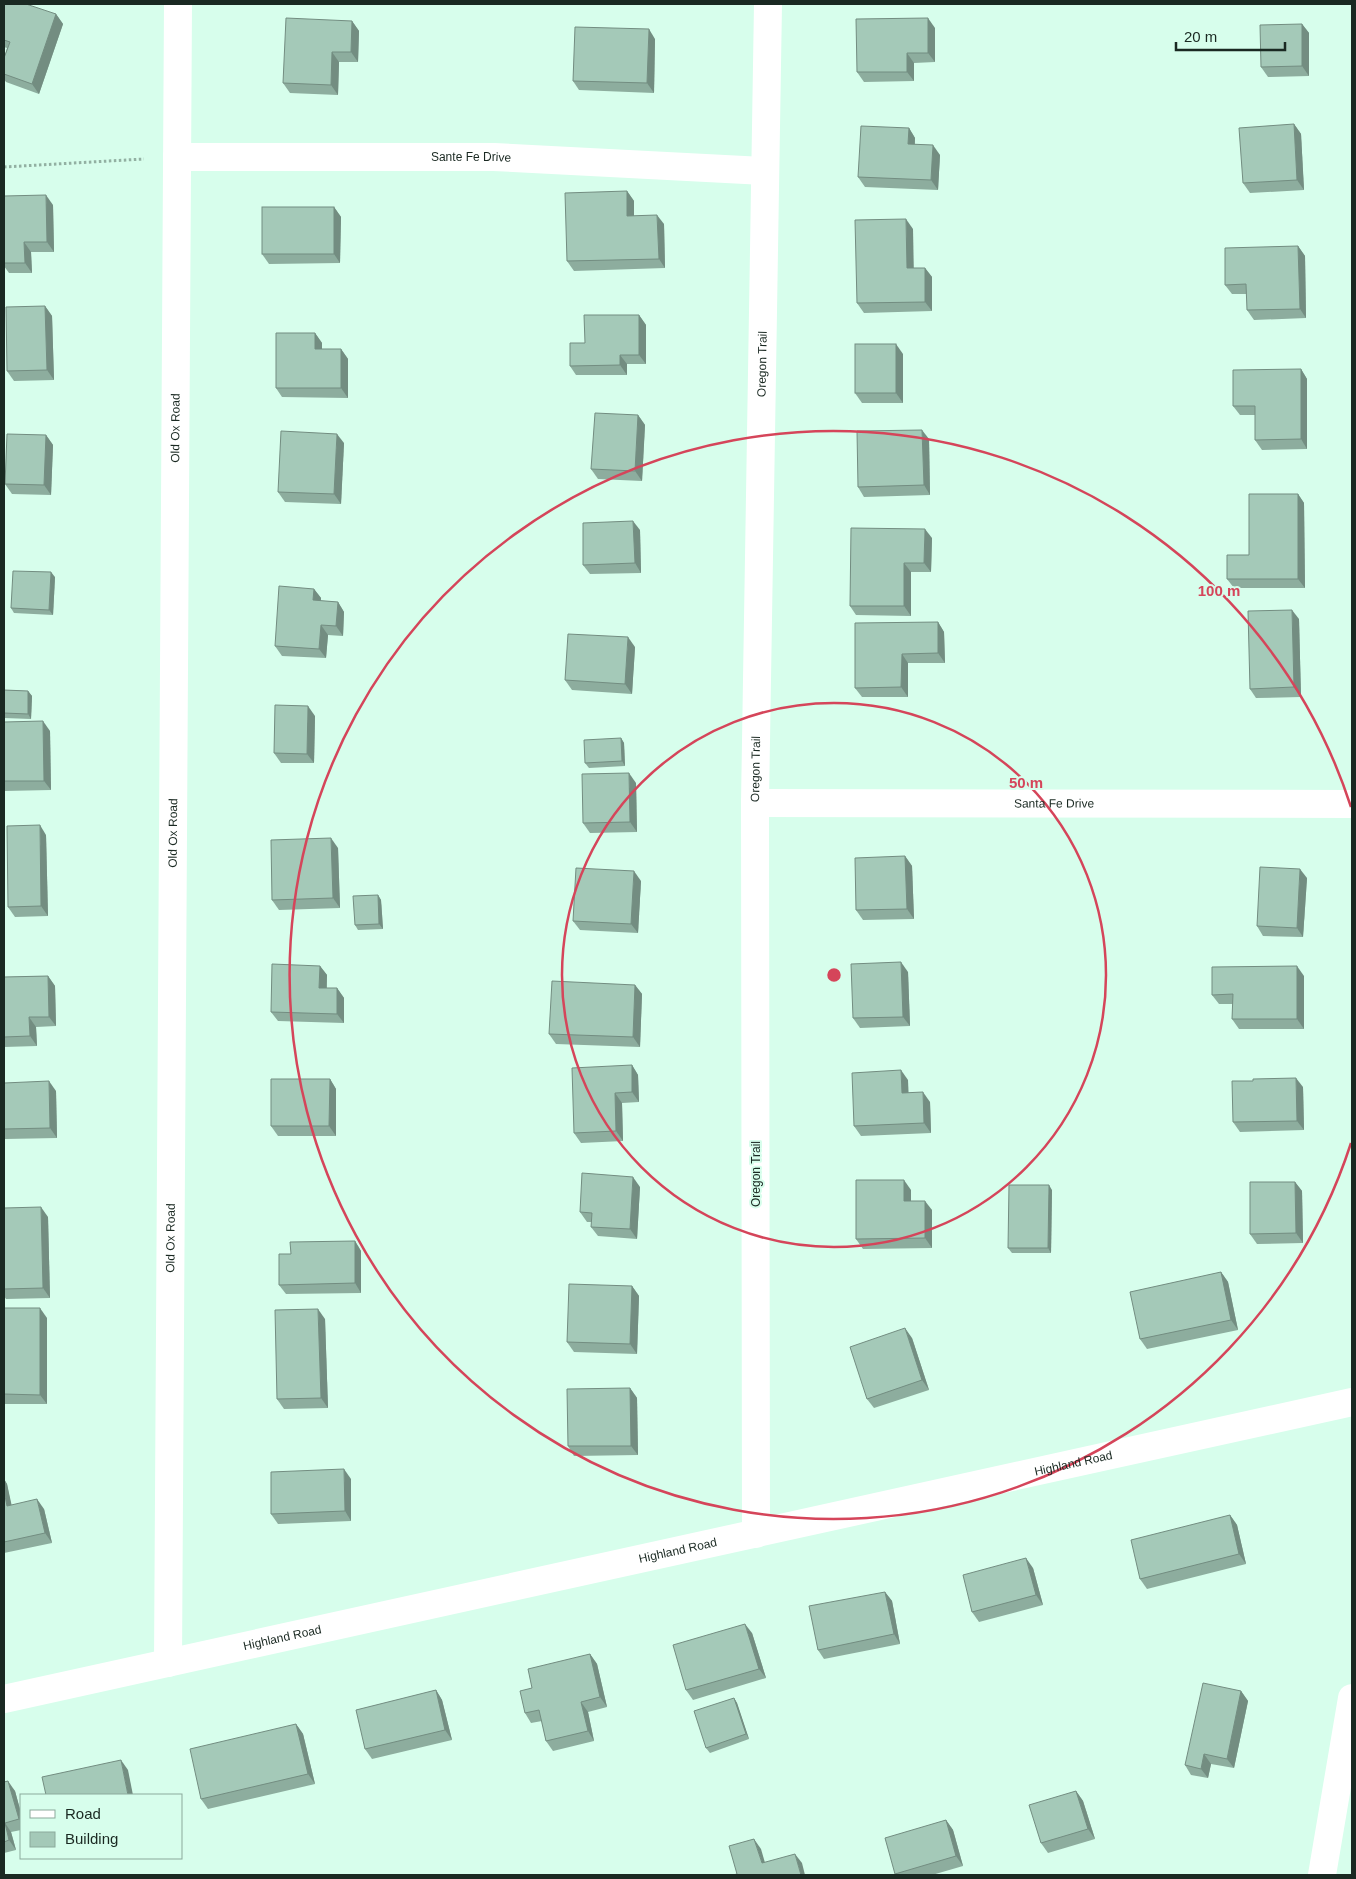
<svg xmlns="http://www.w3.org/2000/svg" width="1356" height="1879" font-family="Helvetica,sans-serif">
	<style>
		.lines { fill: none; stroke-linecap: round; stroke-linejoin: round }
		.path { stroke: #92b0a2; stroke-width: 3; stroke-dasharray: 2.5 2.5; stroke-linecap: butt }
		.minor { stroke: #fff; stroke-width: 28 }
		.wall { fill: #8dad9e }
		.shaded-wall { fill: #738d81 }
		.building { fill: #a4c9b8; stroke: #738d81 }
		.ring { fill: none; stroke: #d5455a; stroke-width: 2.5 }
		.labels { text-anchor: middle; stroke-width: 4; stroke-linejoin: round; paint-order: stroke }
		.street-label { font-size: 12px; fill: #1a2922; stroke: #d7feec }
		.centre { fill: #d5455a; stroke: #d7feec; stroke-width: 2.5 }
		.ring-label { font-size: 15px; text-anchor: middle; font-weight: bold; fill: #d5455a; stroke: #d7feec; stroke-width: 4; stroke-linejoin: round; paint-order: stroke }
	</style>
	<rect width="100%" height="100%" fill="#d7feec"/>
	<g class="lines">
		<path class="path" d="M4 167 144 159"/>
		<g class="minor">
			<path id="s1" d="M177 157H494L765 171"/>
			<path id="s2" d="M755 803 1352 804"/>
			<path id="s3" d="M756 1534 755 803 768 4"/>
			<path id="s4" d="M168 1663 178 4"/>
			<path id="s5" d="M4 1699 1352 1402"/>
			<path d="M1322 1875 1352 1698"/>
		</g>
	</g>
	<g class="wall">
		<path d="M4 4 56 14 63 24 39 94 6 82 4 79V58L7 48 4 47Z"/>
		<path d="M352 21 359 31 358 62H339L338 95 290 93 283 83Z"/>
		<path d="M1302 24 1309 33V76L1268 77 1261 67Z"/>
		<path d="M935 28V62L914 63V81L864 82 857 72Z"/>
		<path d="M655 39 654 93 579 90 573 81Z"/>
		<path d="M1294 124 1301 134 1304 190 1250 193 1243 183Z"/>
		<path d="M909 128 915 138V144L940 155 938 190 865 187 858 177Z"/>
		<path d="M627 191 634 201V216L664 224 665 268 574 271 567 261Z"/>
		<path d="M4 196 53 205 54 252H31L32 273H9L4 266Z"/>
		<path d="M334 207 341 217 340 263 269 264 262 254Z"/>
		<path d="M913 229V268H925L932 277V311L864 313 857 303Z"/>
		<path d="M1298 246 1305 256 1306 318 1254 320 1247 310V294H1232L1225 285Z"/>
		<path d="M45 306 52 316 54 380 14 381 7 371Z"/>
		<path d="M639 315 646 325V364H627V375H576L570 366 585 343Z"/>
		<path d="M315 333 322 343V349H341L348 359V398L282 397 276 388Z"/>
		<path d="M903 354V403H862L855 393Z"/>
		<path d="M1301 369 1307 379V449L1262 450 1255 440V415H1240L1233 406Z"/>
		<path d="M638 415 645 425 642 481 598 479 591 469Z"/>
		<path d="M46 435 53 445 51 495 12 494 5 484Z"/>
		<path d="M929 439 930 495 864 497 858 487Z"/>
		<path d="M344 443 341 504 285 502 278 492Z"/>
		<path d="M1298 494 1304 503 1305 588H1234L1227 579 1249 555Z"/>
		<path d="M640 530 641 573 590 574 583 565Z"/>
		<path d="M932 538 931 572H911V616L856 615 850 606Z"/>
		<path d="M55 577 53 615 14 613 11 608Z"/>
		<path d="M314 589 321 598V601L338 602 344 612 343 636 328 635 326 658 282 656 275 646Z"/>
		<path d="M1299 619 1301 697 1256 698 1250 689Z"/>
		<path d="M938 622 944 632 945 663H908V697H862L855 688Z"/>
		<path d="M635 647 632 694 572 690 565 680Z"/>
		<path d="M4 690 28 691 32 696 31 719 4 718Z"/>
		<path d="M315 716 314 763H281L274 753Z"/>
		<path d="M4 722 50 731 51 790 4 791Z"/>
		<path d="M621 738 624 743 625 766 589 768 585 763Z"/>
		<path d="M636 783 637 832 590 833 583 823Z"/>
		<path d="M46 835 48 916 15 917 8 907Z"/>
		<path d="M338 848 340 908 279 910 272 900Z"/>
		<path d="M905 856 912 866 914 919 863 920 856 910Z"/>
		<path d="M1307 878 1303 937 1263 936 1257 926Z"/>
		<path d="M641 881 638 933 580 930 573 921Z"/>
		<path d="M378 895 381 900 383 929 358 930 355 925Z"/>
		<path d="M320 966 327 975V988H337L344 998V1023L278 1021 271 1012Z"/>
		<path d="M908 972 910 1026 860 1028 853 1018Z"/>
		<path d="M48 976 55 986 56 1026 36 1027 37 1046 4 1047V977Z"/>
		<path d="M1304 976V1029H1239L1232 1019 1233 1004H1219L1212 995Z"/>
		<path d="M635 985 642 994 640 1047 556 1044 549 1034Z"/>
		<path d="M632 1065 638 1075 639 1102 622 1103 623 1141 581 1143 574 1133Z"/>
		<path d="M330 1079 336 1089V1136H278L271 1126Z"/>
		<path d="M908 1080V1093L930 1102 931 1133 861 1136 854 1126Z"/>
		<path d="M4 1083 56 1091 57 1138 5 1139 4 1137Z"/>
		<path d="M1303 1087 1304 1130 1240 1132 1233 1122Z"/>
		<path d="M1295 1182 1302 1191 1303 1243 1257 1244 1250 1234Z"/>
		<path d="M640 1187 637 1239 598 1236 591 1227 592 1222H587L580 1212Z"/>
		<path d="M911 1190V1201L932 1210V1248L863 1249 856 1239Z"/>
		<path d="M1052 1190 1051 1253H1012L1008 1248Z"/>
		<path d="M4 1208 48 1217 50 1298 6 1299 4 1296Z"/>
		<path d="M355 1241 361 1251V1293L286 1294 279 1285 291 1254Z"/>
		<path d="M1221 1272 1228 1282 1238 1330 1147 1349 1140 1339Z"/>
		<path d="M632 1286 639 1296 637 1354 574 1352 567 1342Z"/>
		<path d="M4 1308 47 1318V1404H4Z"/>
		<path d="M325 1319 328 1408 284 1409 277 1399Z"/>
		<path d="M912 1338 929 1390 874 1408 867 1399Z"/>
		<path d="M630 1388 637 1398 638 1455 574 1456 568 1446Z"/>
		<path d="M4 1479 7 1484 11 1505 44 1509 52 1543 4 1553Z"/>
		<path d="M351 1479V1521L278 1524 271 1514Z"/>
		<path d="M1230 1515 1237 1525 1246 1564 1147 1589 1140 1579Z"/>
		<path d="M1033 1568 1043 1605 979 1622 972 1612Z"/>
		<path d="M885 1592 892 1601 900 1644 824 1659 818 1650Z"/>
		<path d="M752 1633 766 1678 693 1700 686 1690Z"/>
		<path d="M590 1654 597 1664 607 1707 588 1712 594 1741 553 1751 546 1741 542 1721 531 1723 525 1713 532 1688Z"/>
		<path d="M436 1690 442 1700 452 1740 372 1759 365 1749Z"/>
		<path d="M1241 1691 1248 1701 1234 1768 1211 1764 1208 1778 1191 1775 1185 1765Z"/>
		<path d="M734 1698 737 1703 749 1739 710 1753 706 1748Z"/>
		<path d="M296 1724 303 1734 315 1784 208 1809 201 1799Z"/>
		<path d="M4 1782 15 1791 21 1813V1830L11 1832 16 1850 4 1853Z"/>
		<path d="M1076 1791 1083 1801 1095 1839 1048 1853 1041 1843Z"/>
		<path d="M946 1820 953 1830 963 1866 932 1875H896L895 1874Z"/>
	</g>
	<g class="shaded-wall">
		<path d="M56 14 63 24 39 94 32 84Z"/>
		<path d="M928 18 935 28V62L928 53Z"/>
		<path d="M352 21 359 31 358 62 351 52Z"/>
		<path d="M1302 24 1309 33V76L1302 66Z"/>
		<path d="M649 29 655 39 654 93 647 83Z"/>
		<path d="M332 52 339 62 338 95 331 85Z"/>
		<path d="M907 53 914 63V81L907 72Z"/>
		<path d="M1294 124 1301 134 1304 190 1297 180Z"/>
		<path d="M909 128 915 138 914 154 908 144Z"/>
		<path d="M933 145 940 155 938 190 931 180Z"/>
		<path d="M627 191 634 201V226L627 216Z"/>
		<path d="M46 195 53 205 54 252 47 242Z"/>
		<path d="M334 207 341 217 340 263 334 254Z"/>
		<path d="M657 215 664 224 665 268 659 259Z"/>
		<path d="M906 219 913 229 914 278 907 268Z"/>
		<path d="M24 242 31 252 32 273 25 263Z"/>
		<path d="M1298 246 1305 256 1306 318 1300 309Z"/>
		<path d="M925 268 932 277V311L925 302Z"/>
		<path d="M45 306 52 316 54 380 47 370Z"/>
		<path d="M639 315 646 325V364L639 355Z"/>
		<path d="M315 333 322 343V359L315 349Z"/>
		<path d="M896 344 903 354V403L896 393Z"/>
		<path d="M341 349 348 359V398L341 388Z"/>
		<path d="M620 355 627 364V375L620 365Z"/>
		<path d="M1301 369 1307 379V449L1301 439Z"/>
		<path d="M638 415 645 425 642 481 635 471Z"/>
		<path d="M922 430 929 439 930 495 924 485Z"/>
		<path d="M337 434 344 443 341 504 334 494Z"/>
		<path d="M46 435 53 445 51 495 44 485Z"/>
		<path d="M1298 494 1304 503 1305 588 1298 579Z"/>
		<path d="M633 521 640 530 641 573 635 563Z"/>
		<path d="M925 529 932 538 931 572 924 563Z"/>
		<path d="M904 563 911 572V616L904 606Z"/>
		<path d="M51 572 55 577 53 615 49 610Z"/>
		<path d="M314 589 321 598 320 610 313 600Z"/>
		<path d="M338 602 344 612 343 636 336 626Z"/>
		<path d="M1292 610 1299 619 1301 697 1294 687Z"/>
		<path d="M938 622 944 632 945 663 938 653Z"/>
		<path d="M321 625 328 635 326 658 319 649Z"/>
		<path d="M628 637 635 647 632 694 625 684Z"/>
		<path d="M902 654 908 663V697L901 687Z"/>
		<path d="M28 691 32 696 31 719 28 714Z"/>
		<path d="M308 706 315 716 314 763 307 754Z"/>
		<path d="M43 721 50 731 51 790 44 781Z"/>
		<path d="M621 738 624 743 625 766 622 761Z"/>
		<path d="M629 773 636 783 637 832 630 822Z"/>
		<path d="M40 825 46 835 48 916 41 906Z"/>
		<path d="M331 838 338 848 340 908 333 898Z"/>
		<path d="M905 856 912 866 914 919 907 909Z"/>
		<path d="M1300 869 1307 878 1303 937 1297 928Z"/>
		<path d="M634 871 641 881 638 933 631 924Z"/>
		<path d="M378 895 381 900 383 929 379 924Z"/>
		<path d="M901 962 908 972 910 1026 903 1017Z"/>
		<path d="M320 966 327 975 326 997 319 988Z"/>
		<path d="M1297 966 1304 976V1029L1297 1019Z"/>
		<path d="M48 976 55 986 56 1026 49 1017Z"/>
		<path d="M635 985 642 994 640 1047 633 1037Z"/>
		<path d="M337 988 344 998V1023L337 1014Z"/>
		<path d="M29 1017 36 1027 37 1046 30 1036Z"/>
		<path d="M632 1065 638 1075 639 1102 632 1092Z"/>
		<path d="M901 1070 908 1080 909 1103 902 1093Z"/>
		<path d="M1296 1078 1303 1087 1304 1130 1297 1121Z"/>
		<path d="M330 1079 336 1089V1136L329 1126Z"/>
		<path d="M49 1081 56 1091 57 1138 50 1128Z"/>
		<path d="M923 1092 930 1102 931 1133 924 1123Z"/>
		<path d="M615 1093 622 1103 623 1141 616 1131Z"/>
		<path d="M633 1177 640 1187 637 1239 630 1229Z"/>
		<path d="M904 1180 911 1190V1211L904 1201Z"/>
		<path d="M1295 1182 1302 1191 1303 1243 1296 1233Z"/>
		<path d="M1049 1185 1052 1190 1051 1253 1048 1248Z"/>
		<path d="M925 1201 932 1210V1248L925 1238Z"/>
		<path d="M41 1207 48 1217 50 1298 43 1288Z"/>
		<path d="M355 1241 361 1251V1293L355 1283Z"/>
		<path d="M1221 1272 1228 1282 1238 1330 1231 1320Z"/>
		<path d="M632 1286 639 1296 637 1354 630 1344Z"/>
		<path d="M40 1308 47 1318V1404L40 1395Z"/>
		<path d="M318 1309 325 1319 328 1408 321 1398Z"/>
		<path d="M905 1328 912 1338 929 1390 922 1380Z"/>
		<path d="M630 1388 637 1398 638 1455 631 1446Z"/>
		<path d="M344 1469 351 1479V1521L345 1511Z"/>
		<path d="M4 1479 7 1484 14 1516 7 1506 4 1491Z"/>
		<path d="M37 1499 44 1509 52 1543 45 1533Z"/>
		<path d="M1230 1515 1237 1525 1246 1564 1239 1554Z"/>
		<path d="M1026 1558 1033 1568 1043 1605 1036 1595Z"/>
		<path d="M885 1592 892 1601 900 1644 894 1634Z"/>
		<path d="M745 1624 752 1633 766 1678 759 1669Z"/>
		<path d="M590 1654 597 1664 607 1707 600 1697Z"/>
		<path d="M436 1690 442 1700 452 1740 445 1730Z"/>
		<path d="M1241 1691 1248 1701 1234 1768 1227 1759Z"/>
		<path d="M734 1698 737 1703 749 1739 746 1734Z"/>
		<path d="M581 1702 588 1712 594 1741 588 1731Z"/>
		<path d="M296 1724 303 1734 315 1784 308 1774Z"/>
		<path d="M1204 1754 1211 1764 1208 1778 1201 1769Z"/>
		<path d="M121 1760 128 1770 133 1795H128Z"/>
		<path d="M8 1781 15 1791 21 1813V1822L19 1819Z"/>
		<path d="M1076 1791 1083 1801 1095 1839 1088 1829Z"/>
		<path d="M946 1820 953 1830 963 1866 956 1856Z"/>
		<path d="M5 1823 11 1832 16 1850 9 1840Z"/>
		<path d="M754 1839 761 1849 768 1873 762 1863Z"/>
		<path d="M795 1854 802 1863 805 1875H801Z"/>
	</g>
	<g class="building">
		<path d="M4 4H26L56 14 32 84 4 74V58L10 42 4 40Z"/>
		<path d="M286 18 352 21 351 52H332L331 85 283 83Z"/>
		<path d="M928 18V53H907V72H857L856 19Z"/>
		<path d="M1302 24V66L1261 67 1260 25Z"/>
		<path d="M575 27 649 29 647 83 573 81Z"/>
		<path d="M1294 124 1297 180 1243 183 1239 128Z"/>
		<path d="M861 126 909 128 908 144 933 145 931 180 858 177Z"/>
		<path d="M627 191V216L657 215 659 259 567 261 565 193Z"/>
		<path d="M46 195 47 242H24L25 263H4V196Z"/>
		<rect x="262" y="207" width="72" height="47"/>
		<path d="M906 219 907 268H925V302L857 303 855 220Z"/>
		<path d="M1298 246 1300 309 1247 310 1246 284 1225 285V248Z"/>
		<path d="M45 306 47 370 7 371 6 307Z"/>
		<path d="M584 315H639V355H620V365L570 366V343H585Z"/>
		<path d="M276 333H315V349H341V388H276Z"/>
		<rect x="855" y="344" width="41" height="49"/>
		<path d="M1301 369V439L1255 440V406H1233V370Z"/>
		<path d="M595 413 638 415 635 471 591 469Z"/>
		<path d="M922 430 924 485 858 487 857 431Z"/>
		<path d="M281 431 337 434 334 494 278 492Z"/>
		<path d="M7 434 46 435 44 485 5 484Z"/>
		<path d="M1249 494H1298V579H1227V555H1249Z"/>
		<path d="M633 521 635 563 583 565V523Z"/>
		<path d="M851 528 925 529 924 563H904V606H850Z"/>
		<path d="M13 571 51 572 49 610 11 608Z"/>
		<path d="M279 586 314 589 313 600 338 602 336 626 321 625 319 649 275 646Z"/>
		<path d="M1292 610 1294 687 1250 689 1248 611Z"/>
		<path d="M938 622V653L902 654 901 687 855 688V623Z"/>
		<path d="M568 634 628 637 625 684 565 680Z"/>
		<path d="M4 690 28 691V714L4 713Z"/>
		<path d="M275 705 308 706 307 754 274 753Z"/>
		<path d="M43 721 44 781H4V722Z"/>
		<path d="M621 738 622 761 585 763 584 740Z"/>
		<path d="M629 773 630 822 583 823 582 774Z"/>
		<path d="M40 825 41 906 8 907 7 826Z"/>
		<path d="M331 838 333 898 272 900 271 840Z"/>
		<path d="M905 856 907 909 856 910 855 858Z"/>
		<path d="M1260 867 1300 869 1297 928 1257 926Z"/>
		<path d="M576 868 634 871 631 924 573 921Z"/>
		<path d="M378 895 379 924 355 925 353 896Z"/>
		<path d="M901 962 903 1017 853 1018 851 964Z"/>
		<path d="M272 964 320 966 319 988H337V1014L271 1012Z"/>
		<path d="M1297 966V1019H1232L1233 994 1212 995V967Z"/>
		<path d="M48 976 49 1017H29L30 1036 4 1037V977Z"/>
		<path d="M552 981 635 985 633 1037 549 1034Z"/>
		<path d="M632 1065V1092L615 1093 616 1131 574 1133 572 1068Z"/>
		<path d="M901 1070 902 1093 923 1092 924 1123 854 1126 852 1073Z"/>
		<path d="M1296 1078 1297 1121 1233 1122 1232 1081H1253V1079Z"/>
		<path d="M271 1079H330L329 1126H271Z"/>
		<path d="M49 1081 50 1128 4 1129V1083Z"/>
		<path d="M582 1173 633 1177 630 1229 591 1227 592 1213 580 1212Z"/>
		<path d="M856 1180H904V1201H925V1238L856 1239Z"/>
		<path d="M1250 1182H1295L1296 1233 1250 1234Z"/>
		<path d="M1009 1185H1049L1048 1248H1008Z"/>
		<path d="M41 1207 43 1288 4 1289V1208Z"/>
		<path d="M355 1241V1283L279 1285V1254H291L290 1242Z"/>
		<path d="M1221 1272 1231 1320 1140 1339 1130 1292Z"/>
		<path d="M569 1284 632 1286 630 1344 567 1342Z"/>
		<path d="M4 1308H40V1395L4 1394Z"/>
		<path d="M318 1309 321 1398 277 1399 275 1310Z"/>
		<path d="M905 1328 922 1380 867 1399 850 1347Z"/>
		<path d="M630 1388 631 1446H568L567 1389Z"/>
		<path d="M344 1469 345 1511 271 1514V1472Z"/>
		<path d="M4 1491 7 1506 37 1499 45 1533 4 1542Z"/>
		<path d="M1230 1515 1239 1554 1140 1579 1131 1540Z"/>
		<path d="M1026 1558 1036 1595 972 1612 963 1575Z"/>
		<path d="M885 1592 894 1634 818 1650 809 1606Z"/>
		<path d="M745 1624 759 1669 686 1690 673 1645Z"/>
		<path d="M590 1654 600 1697 581 1702 588 1731 546 1741 539 1710 525 1713 520 1691 532 1688 528 1669Z"/>
		<path d="M1203 1683 1241 1691 1227 1759 1204 1754 1201 1769 1185 1765Z"/>
		<path d="M436 1690 445 1730 365 1749 356 1710Z"/>
		<path d="M734 1698 746 1734 706 1748 694 1711Z"/>
		<path d="M296 1724 308 1774 201 1799 190 1749Z"/>
		<path d="M121 1760 128 1795H46L42 1777Z"/>
		<path d="M8 1781 19 1819 5 1823 9 1840 4 1842V1782Z"/>
		<path d="M1076 1791 1088 1829 1041 1843 1029 1805Z"/>
		<path d="M946 1820 956 1856 895 1874 885 1838Z"/>
		<path d="M754 1839 762 1863 795 1854 801 1875H733L737 1874 729 1846Z"/>
	</g>
	<g class="ring">
		<circle cx="834" cy="975" r="272"/>
		<path d="M1351 1143A544 544 0 1 1 1351 807"/>
	</g>
	<g class="labels">
		<g class="street-label">
			<text dy="4" stroke="none"><textPath href="#s1" startOffset="294">Sante Fe Drive</textPath></text>
			<text dy="4" stroke="none"><textPath href="#s3" startOffset="1170">Oregon Trail</textPath></text>
			<text dy="4" stroke="none"><textPath href="#s4" startOffset="1235">Old Ox Road</textPath></text>
			<text dy="4" stroke="none"><textPath href="#s3" startOffset="765">Oregon Trail</textPath></text>
			<text dy="4" stroke="none"><textPath href="#s2" startOffset="299">Santa Fe Drive</textPath></text>
			<text dy="4" stroke="none"><textPath href="#s4" startOffset="830">Old Ox Road</textPath></text>
			<text transform="translate(756 1174) rotate(-90)" y="4">Oregon Trail</text>
			<text dy="4" stroke="none"><textPath href="#s4" startOffset="425">Old Ox Road</textPath></text>
			<text dy="4" stroke="none"><textPath href="#s5" startOffset="1095">Highland Road</textPath></text>
			<text dy="4" stroke="none"><textPath href="#s5" startOffset="690">Highland Road</textPath></text>
			<text dy="4" stroke="none"><textPath href="#s5" startOffset="285">Highland Road</textPath></text>
		</g>
	</g>
	<circle cx="834" cy="975" r="8" class="centre"/>
	<g class="ring-label">
		<text x="1219" y="596">100 m</text>
		<text x="1026" y="788">50 m</text>
	</g>
	<rect width="1356" height="1879" fill="none" stroke="#1a2922" stroke-width="10"/>
	<rect x="20" y="1794" width="162" height="65" fill="#d7feec" stroke="#8ba99b"/>
	<rect x="30" y="1810" width="25" height="8" fill="#ffffff" stroke="#8ba99b"/>
	<text x="65" y="1819" font-size="15" fill="#1a2922">Road</text>
	<rect x="30" y="1832" width="25" height="15" fill="#a4c9b8" stroke="#8ba99b"/>
	<text x="65" y="1844" font-size="15" fill="#1a2922">Building</text>
	<path d="M1176 42v8h109v-8" fill="none" stroke="#1a2922" stroke-width="2.5"/>
	<text x="1184" y="42" font-size="15" fill="#1a2922" stroke="#d7feec" stroke-width="4" paint-order="stroke">20 m</text>
</svg>
